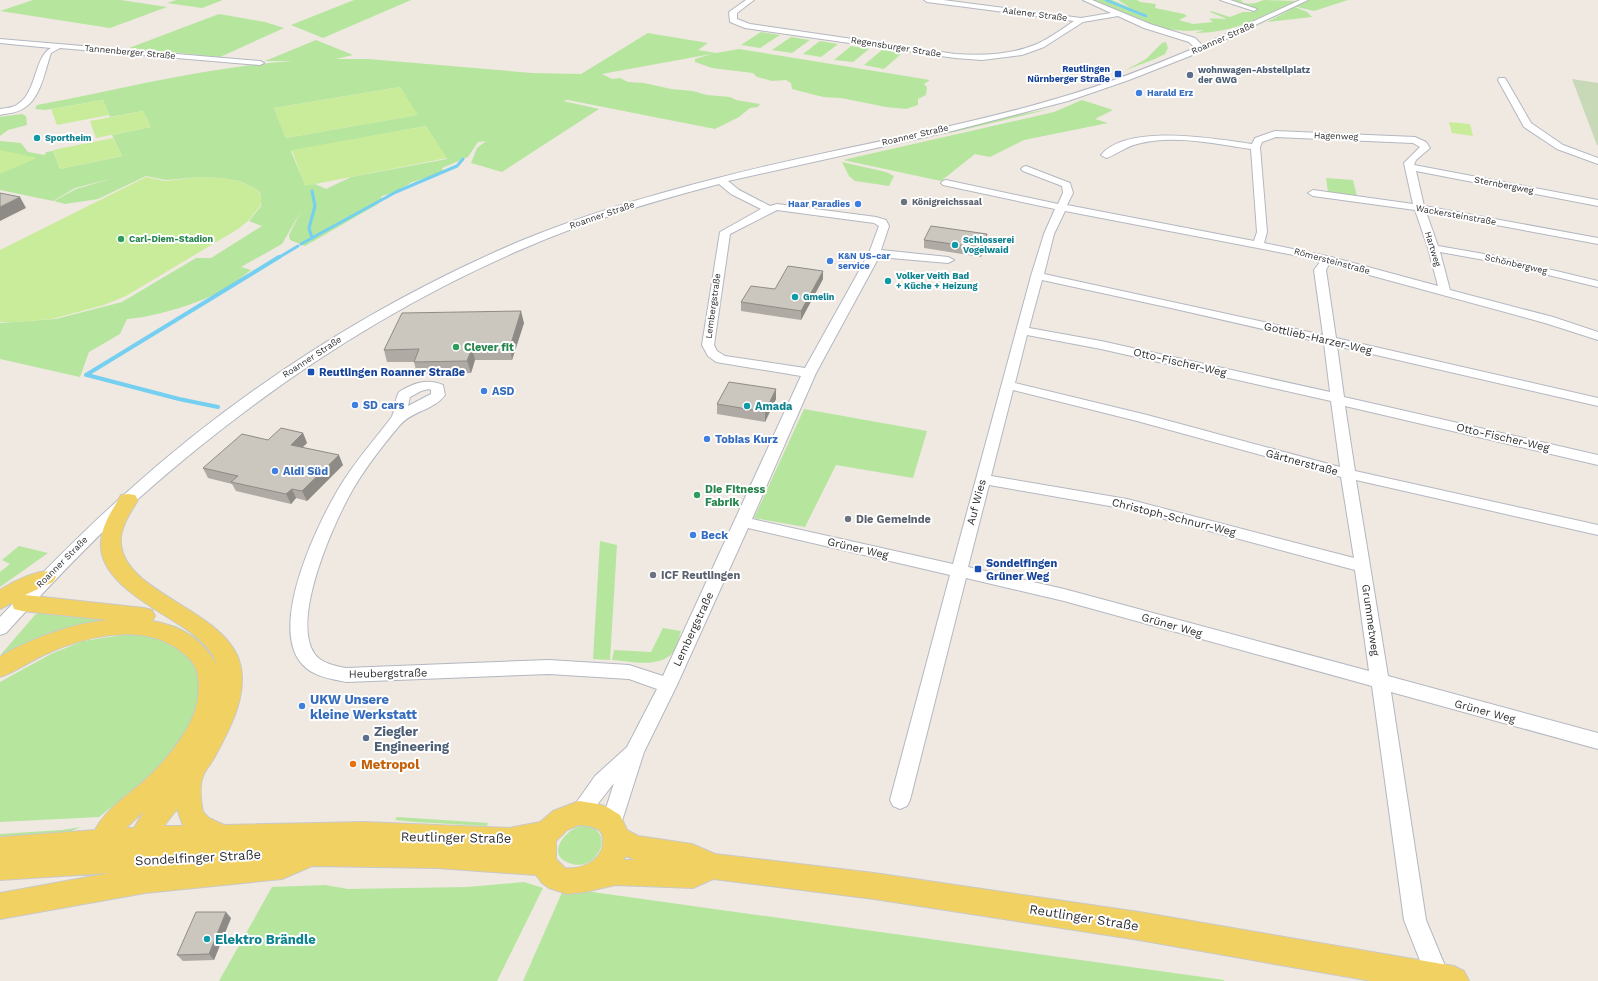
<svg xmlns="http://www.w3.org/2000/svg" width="1598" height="981" font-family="'Work Sans',sans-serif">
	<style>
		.green { fill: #b6e59e; fill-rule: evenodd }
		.cemetery { fill: #c8d9b8 }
		.pitch { fill: #c9ec9a }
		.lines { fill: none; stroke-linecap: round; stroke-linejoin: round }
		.stream-far2 { stroke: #75cff0; stroke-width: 2.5 }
		.stream-far1 { stroke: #75cff0; stroke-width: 3 }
		.stream { stroke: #75cff0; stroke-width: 4 }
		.minor-casing { stroke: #b4b7c1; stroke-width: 2 }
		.major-casing { stroke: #c9c9c9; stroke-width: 2 }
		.minor { fill: #fff; fill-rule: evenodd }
		.major { fill: #f2d163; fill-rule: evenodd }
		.wall { fill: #afaba4 }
		.shaded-wall { fill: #8e8b86 }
		.building { fill: #cbc7bf; stroke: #8e8b86 }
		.transit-dot { fill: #1a4fb4; stroke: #fff; stroke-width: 1.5 }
		.service-dot { fill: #5c6f8a; stroke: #fff; stroke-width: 1.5 }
		.shop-dot { fill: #3f7fe0; stroke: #fff; stroke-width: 1.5 }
		.culture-dot { fill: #0f9aa8; stroke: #fff; stroke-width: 1.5 }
		.worship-dot { fill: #6b7280; stroke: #fff; stroke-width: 1.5 }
		.leisure-dot { fill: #2e9e5b; stroke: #fff; stroke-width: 1.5 }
		.food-dot { fill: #e8710a; stroke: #fff; stroke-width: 1.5 }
		.labels { text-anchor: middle; stroke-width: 4; stroke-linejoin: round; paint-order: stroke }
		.far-street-label { font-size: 9px; fill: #2e2e2e; stroke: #fff }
		.far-transit-label { font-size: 9px; font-weight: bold; fill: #164399; stroke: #fff; text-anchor: end }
		.far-service-label { font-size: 9px; font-weight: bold; fill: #4e5e75; stroke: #fff; text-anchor: start }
		.far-shop-label { font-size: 9px; font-weight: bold; fill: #366cbe; stroke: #fff; text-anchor: start }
		.far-culture-label { font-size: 9px; font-weight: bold; fill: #0d838f; stroke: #fff; text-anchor: start }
		.far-worship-label { font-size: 9px; font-weight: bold; fill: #5b616d; stroke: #fff; text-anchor: start }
		.far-leisure-label { font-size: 9px; font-weight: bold; fill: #27864d; stroke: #fff; text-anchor: start }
		.street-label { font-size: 11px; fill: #2e2e2e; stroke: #fff }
		.leisure-label { font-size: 11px; font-weight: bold; fill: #27864d; stroke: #fff; text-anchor: start }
		.transit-label { font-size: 11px; font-weight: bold; fill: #164399; stroke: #fff; text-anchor: start }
		.shop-label { font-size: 11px; font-weight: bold; fill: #366cbe; stroke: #fff; text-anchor: start }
		.culture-label { font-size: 11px; font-weight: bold; fill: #0d838f; stroke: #fff; text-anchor: start }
		.worship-label { font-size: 11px; font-weight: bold; fill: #5b616d; stroke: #fff; text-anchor: start }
		.near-shop-label { font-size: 13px; font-weight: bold; fill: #366cbe; stroke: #fff; text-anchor: start }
		.near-service-label { font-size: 13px; font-weight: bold; fill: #4e5e75; stroke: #fff; text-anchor: start }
		.near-food-label { font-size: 13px; font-weight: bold; fill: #c56008; stroke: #fff; text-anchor: start }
		.near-street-label { font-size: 13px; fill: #2e2e2e; stroke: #fff }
		.near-culture-label { font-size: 13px; font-weight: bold; fill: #0d838f; stroke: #fff; text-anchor: start }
	</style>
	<rect width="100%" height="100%" fill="#efe9e1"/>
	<g class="green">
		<path d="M33 0H121L167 7 110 28 0 11Z"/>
		<path d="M176 0H223L202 8 167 3Z"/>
		<path d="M354 0H411L323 38 291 25Z"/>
		<path d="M1090 0H1112L1131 8 1118 0H1137L1140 2 1156 4 1155 8 1184 14 1187 16 1179 20 1193 24 1213 22 1209 19C1215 18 1221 19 1227 19L1210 12 1211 11 1230 17 1243 12H1252L1251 10 1257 9 1223 0H1241L1242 2C1251 5 1257 3 1264 0L1297 1C1262 15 1238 33 1195 33L1204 30 1186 31 1165 29Z"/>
		<path d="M1305 0H1348L1314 11 1293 6Z"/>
		<path d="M1295 7 1307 12 1312 17 1267 22Z"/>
		<path d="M219 14 265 22 284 28 220 57 129 48Z"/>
		<path d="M761 32 780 35 760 48 741 45Z"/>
		<path d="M648 33 708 43 698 50 716 53 739 49 930 80 924 84 927 87 926 95 918 99V105L906 109 886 107 841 98 823 97 792 89 791 83 786 80 772 81 757 77 753 73 712 68 695 62V59L711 54 602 74 612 79 620 78 628 82 644 83 671 89 693 91 707 95 730 97 736 100 760 104 758 107 750 108 739 117 715 129 568 100 563 101 599 109 502 172 471 163 477 148 486 141 478 142 468 157 442 168 443 170 440 174 412 182 396 192 382 196 378 204 305 246 290 240 289 235 301 211 300 205 301 211 282 244 241 267 251 270C240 278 229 287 218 293 193 305 154 317 127 319L120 334 89 352 80 377 0 359V323L56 319 122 302 196 258H211L262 226 249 221 261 206 260 192 253 187 239 181 222 178 199 177 166 180 146 176 98 199 65 204 54 201 76 189 114 178 75 188 53 201 0 190V141L21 143 28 152 45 155 46 152 53 151 60 169 122 156 112 135 151 127 143 111 110 117 103 100 45 110 35 109 37 105C122 89 206 67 293 61H265L316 40 353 55 336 59H368L532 73 581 74ZM400 87 417 115 286 138 274 108ZM426 126 447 159 351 177 326 189 315 184 305 185 291 151Z"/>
		<path d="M791 37 810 40 792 53 772 50Z"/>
		<path d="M820 41 838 44 821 57 803 54Z"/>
		<path d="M1166 42 1168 48 1165 54 1155 59 1126 70 1146 59 1162 43Z"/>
		<path d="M851 46 869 49 853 62 834 60Z"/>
		<path d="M882 50 902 53 884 69 864 65Z"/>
		<path d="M1082 100 1113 110 1095 119 1108 123 1024 140 990 157 975 154 941 181 843 160 1054 112Z"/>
		<path d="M1050 109 963 130 833 157 1016 115Z"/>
		<path d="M22 114 26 116 27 125 8 130 0 136V117Z"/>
		<path d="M842 162 886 172 894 176 889 186 855 181 849 176Z"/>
		<path d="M1326 178 1353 180 1357 196 1328 192Z"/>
		<path d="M804 409 927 431 913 478 836 465 805 527 754 518Z"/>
		<path d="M600 541 617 545 610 660 593 659Z"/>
		<path d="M19 546 48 553 0 587V572L10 564 2 560Z"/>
		<path d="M41 611 153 621 176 626 199 639 210 650 219 668 160 791 216 669 132 623 0 664V656L3 652 35 615Z"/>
		<path d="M663 628 681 631C679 637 677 648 673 652 660 669 629 661 612 660L614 650 651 652Z"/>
		<path d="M129 634C171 638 175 642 202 674L195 716 168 761 99 817 0 822V682L51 654 83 641Z"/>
		<path d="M397 817 488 823 487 826 415 822 395 820Z"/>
		<path d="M580 826C619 825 599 875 569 863 546 855 564 831 580 826Z"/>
		<path d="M81 827 66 833 0 839V834L62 830Z"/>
		<path d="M524 882 543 888 497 981H219L272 887 325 885 348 889 467 887Z"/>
		<path d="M564 888 1224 980V981H523Z"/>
	</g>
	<path class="cemetery" d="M1572 79 1598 83V146L1597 145Z"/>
	<g class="pitch">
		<path d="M400 87 418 115 286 138 274 108Z"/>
		<path d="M103 100 109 115 57 125 51 109Z"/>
		<path d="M143 111 151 127 96 138 90 121Z"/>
		<path d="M1449 122 1470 124 1473 136 1452 133Z"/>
		<path d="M426 126 447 158 305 186 292 150Z"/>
		<path d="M113 138 122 156 60 169 53 150Z"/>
		<path d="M0 150 37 158 0 174Z"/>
		<path d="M146 177 165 181 199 177 222 178 239 181 253 187 259 192 261 200 260 206 248 221 238 229 126 296 104 305 52 319 17 322H0V250Z"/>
	</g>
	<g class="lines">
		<path class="stream-far2" d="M1106 0 1146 16"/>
		<g class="stream-far1">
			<path d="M312 191 315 206 309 228 312 238"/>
			<path d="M301 244 396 192 457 166 463 159"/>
			<path d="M278 258 298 246"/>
		</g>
		<g class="stream">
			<path d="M86 375 279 257"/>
			<path d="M87 375 179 399 218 407"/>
		</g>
		<g class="minor-casing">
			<g id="minor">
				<path d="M746 0H754L737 13V19L750 24 955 54C983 56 1011 55 1037 44 1050 38 1062 29 1074 21L927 2 924 0H943L1081 18 1111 13 1083 0H1092L1150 24 1195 38 1202 45 1300 0H1308L1190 56 1129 80 1068 101 952 131 728 181 739 190 770 206 777 204 876 217 886 220 889 226 881 250 948 257 954 260 948 263 879 257 816 373 752 519 953 564 1031 276 1044 234 1055 209 943 185 941 183 943 181 946 180 1058 204 1063 193 1062 186 1023 171 1021 169 1023 167 1026 166 1070 183 1073 193 1067 205 1254 241 1257 232 1251 149C1215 144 1173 134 1137 144 1125 147 1116 155 1106 158L1101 155C1128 123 1215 139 1252 144L1255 138 1275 131 1415 137 1426 142 1430 148 1416 160 1414 165 1598 200V206L1416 171 1424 206 1598 238V244L1426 212 1438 246 1490 255 1598 281V287L1490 261 1440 252 1450 290 1553 317 1598 332V340L1545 323 1329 264 1326 270 1336 338 1598 398V406L1337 346 1344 397 1598 455V465L1345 406 1355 471 1598 525V535L1356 480 1388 676 1598 733V749L1391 692 1426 920 1450 978 1448 981H1428L1404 920 1372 686 1064 601 966 578 910 800 907 806 900 809 893 806 890 800 950 575 748 528 677 685 644 752 621 824 618 831 611 833 604 831 601 824 614 783 586 819 579 822 572 819 569 813 595 776 627 747 657 689 629 679 549 674 346 682C331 679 312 676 302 664 267 625 320 517 344 480 358 458 375 439 391 418 396 411 394 400 399 392 413 383 427 378 443 385L445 395C434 410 412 411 400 425 383 445 366 467 353 489 334 522 291 618 314 653 320 663 335 666 346 668L549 660 629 665 663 676 801 376 716 362 708 356 702 345 720 232 761 209 731 194 719 184C654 201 589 220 527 247 384 308 255 395 139 498 92 540 49 586 6 633L0 635V617C41 574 82 532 126 493 241 389 375 303 518 242 583 215 651 195 718 178 832 148 949 131 1062 97 1107 84 1152 66 1195 48L1189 42 1144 28 1118 16 1083 22 1044 47 1022 55 982 60 955 58 745 28 730 22 729 12ZM1276 137 1413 143 1420 147 1404 163 1413 204 1313 190 1308 193 1313 196 1415 210 1428 248 1438 286 1331 257 1264 243 1267 232 1260 147 1262 142ZM777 210 874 223 879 226 869 253 805 368 725 356 717 351 714 345 730 234ZM1065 211 1299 256 1320 262 1314 270 1323 335 1044 274 1054 234ZM1042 280 1171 308 1324 343 1330 392 1101 341 1029 328ZM1027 335 1101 349 1331 401 1340 467 1147 415 1015 383ZM429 389 431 390V394L408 406 410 397 421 391ZM1013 390 1137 421 1341 477 1354 558 1127 499 991 476ZM989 485 1127 509 1355 570 1369 671 1064 589 968 567Z"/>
				<path d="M1220 0H1230L1257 9 1254 11Z"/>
				<path d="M0 39 260 61 264 63 260 65 60 48 51 53C45 70 41 98 24 108 17 113 8 113 0 115V109C6 108 13 108 18 104 37 92 34 57 51 48L0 43Z"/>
				<path d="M1499 78H1505L1531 123 1563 145 1598 158V164L1557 149 1524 127 1498 80Z"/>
			</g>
		</g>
		<g class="major-casing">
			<path id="major" d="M128 494 135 495 138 500C130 513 119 529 121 545 127 592 215 608 237 655 252 689 230 729 214 758 211 764 205 770 203 776 199 786 201 802 203 812L209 818 224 825 364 822 509 828 540 822 553 811 579 801 598 804 607 807 620 815 627 830 638 836 692 844 715 854 874 873 1139 912 1454 966 1464 971 1469 981H1371L1139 940 874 899 713 879 693 888 615 885 585 892 567 894 549 888 542 883 536 875 437 868 312 866 282 879 145 893 0 919V893L110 873 0 880V837L95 830C107 808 127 796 146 779 160 766 173 751 183 735 196 716 203 691 196 669 193 660 182 652 175 647 138 623 83 637 46 654 30 661 16 672 0 677V657L4 654C36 637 70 624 107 620L22 611 14 609 12 603 0 609V590C12 582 40 568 53 572L56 577 53 582 25 595 144 608 152 610 155 616 152 621C179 625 204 640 216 664 214 652 203 643 194 635 166 612 96 585 101 540 103 523 113 509 121 495ZM177 809 183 826H164ZM144 811 134 828H126ZM579 825C587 826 594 826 600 831 603 834 603 838 603 843 602 861 581 870 565 868L556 859V841L567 830ZM626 856 635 860H624Z"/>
		</g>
		<use href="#minor" class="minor"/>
		<use href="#major" class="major"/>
	</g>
	<g class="wall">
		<path d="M924 240 986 242 981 257 924 248Z"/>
		<path d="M823 279 801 320 741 311V302L775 289Z"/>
		<path d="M524 323 512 360H475L471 373 417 374 414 362H387L384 350Z"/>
		<path d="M776 389V399L765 422 717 414V404Z"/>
		<path d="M303 433 307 443 303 447 343 465 307 501 296 498 291 504 236 491 232 484 208 478 203 468 268 440Z"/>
		<path d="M231 918 214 960 183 961 177 955Z"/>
	</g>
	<g class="shaded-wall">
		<path d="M20 197 26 208 0 221V207Z"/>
		<path d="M987 234 986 242 981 257 982 248Z"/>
		<path d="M823 271V279L801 320V311Z"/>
		<path d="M521 311 524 323 512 360 510 347Z"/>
		<path d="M472 348 475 360 471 373 467 361Z"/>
		<path d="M776 389V399L765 422V412Z"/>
		<path d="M303 433 307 443 295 454 291 445Z"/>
		<path d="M339 455 343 465 307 501 302 491Z"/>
		<path d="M292 489 296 498 291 504 286 494Z"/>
		<path d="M226 912 231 918 214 960 209 954Z"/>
	</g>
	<g class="building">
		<path d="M0 193 20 197 0 207Z"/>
		<path d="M931 226 987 234 982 248 924 240Z"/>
		<path d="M788 266 823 271 801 311 741 302 751 286 775 289Z"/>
		<path d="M521 311 510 347 472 348 467 361 414 362 419 349 384 350 402 313Z"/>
		<path d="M729 382 776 389 765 412 717 404Z"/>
		<path d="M281 428 303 433 291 445 339 455 302 491 292 489 286 494 231 482 238 476 203 468 242 434 268 440Z"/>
		<path d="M196 912H226L209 954 177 955Z"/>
	</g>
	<g class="transit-dot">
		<rect x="1114" y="70" width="8" height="8" rx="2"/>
		<rect x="307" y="368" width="8" height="8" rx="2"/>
		<rect x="974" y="565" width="8" height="8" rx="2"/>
	</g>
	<g class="service-dot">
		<circle cx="1190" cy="75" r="4"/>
		<circle cx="366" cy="738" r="4"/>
	</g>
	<g class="shop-dot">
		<circle cx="1139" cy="93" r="4"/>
		<circle cx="858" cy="204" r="4"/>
		<circle cx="830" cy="261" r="4"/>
		<circle cx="484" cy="391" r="4"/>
		<circle cx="355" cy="405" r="4"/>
		<circle cx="707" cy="439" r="4"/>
		<circle cx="275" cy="471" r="4"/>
		<circle cx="693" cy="535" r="4"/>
		<circle cx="302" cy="706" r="4"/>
	</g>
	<g class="culture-dot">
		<circle cx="37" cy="138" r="4"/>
		<circle cx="955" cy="245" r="4"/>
		<circle cx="888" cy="281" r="4"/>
		<circle cx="795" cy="297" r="4"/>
		<circle cx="747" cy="406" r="4"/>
		<circle cx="207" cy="939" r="4"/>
	</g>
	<g class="worship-dot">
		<circle cx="904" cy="202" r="4"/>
		<circle cx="848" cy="519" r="4"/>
		<circle cx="653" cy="575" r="4"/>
	</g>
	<g class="leisure-dot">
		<circle cx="121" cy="239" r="4"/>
		<circle cx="456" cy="347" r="4"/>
		<circle cx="697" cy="495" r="4"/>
	</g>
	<circle class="food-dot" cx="353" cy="764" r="4"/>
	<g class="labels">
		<g class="far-street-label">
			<text transform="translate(1035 14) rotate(7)" y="3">Aalener Straße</text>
			<text transform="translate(1223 38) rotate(-24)" y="3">Roanner Straße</text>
			<text transform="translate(896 47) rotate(9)" y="3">Regensburger Straße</text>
			<text transform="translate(130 52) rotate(5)" y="3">Tannenberger Straße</text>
			<text transform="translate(915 135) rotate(-13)" y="3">Roanner Straße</text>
			<text transform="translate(1336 136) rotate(2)" y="3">Hagenweg</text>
			<text transform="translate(1504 185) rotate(11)" y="3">Sternbergweg</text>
			<text transform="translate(602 215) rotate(-19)" y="3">Roanner Straße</text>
			<text transform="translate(1456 215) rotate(10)" y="3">Wackersteinstraße</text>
			<text transform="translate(1433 249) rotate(73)" y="3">Hartweg</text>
			<text transform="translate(1332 261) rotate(15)" y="3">Römersteinstraße</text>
			<text transform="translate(1516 264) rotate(13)" y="3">Schönbergweg</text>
			<text transform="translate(713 306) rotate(-82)" y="3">Lembergstraße</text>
			<text transform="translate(312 357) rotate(-33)" y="3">Roanner Straße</text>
			<text transform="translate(62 562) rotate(-45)" y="3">Roanner Straße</text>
		</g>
		<g class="far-transit-label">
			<text x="1110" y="72">Reutlingen<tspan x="1110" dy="10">Nürnberger Straße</tspan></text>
		</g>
		<g class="far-service-label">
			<text x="1198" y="73">wohnwagen-Abstellplatz<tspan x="1198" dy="10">der GWG</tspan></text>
		</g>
		<g class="far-shop-label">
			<text x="1147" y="96">Harald Erz</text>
			<text x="850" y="207" text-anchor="end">Haar Paradies</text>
			<text x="838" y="259">K&amp;N US-car<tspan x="838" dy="10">service</tspan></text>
		</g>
		<g class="far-culture-label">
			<text x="45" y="141">Sportheim</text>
			<text x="963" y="243">Schlosserei<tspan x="963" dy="10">Vogelwaid</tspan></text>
			<text x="896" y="279">Volker Veith Bad<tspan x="896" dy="10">+ Küche + Heizung</tspan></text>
			<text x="803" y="300">Gmelin</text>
		</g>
		<g class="far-worship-label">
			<text x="912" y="205">Königreichssaal</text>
		</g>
		<g class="far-leisure-label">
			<text x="129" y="242">Carl-Diem-Stadion</text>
		</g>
		<g class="street-label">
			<text transform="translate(1318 338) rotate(13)" y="4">Gottlieb-Harzer-Weg</text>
			<text transform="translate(1180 362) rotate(13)" y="4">Otto-Fischer-Weg</text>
			<text transform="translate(1503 437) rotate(13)" y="4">Otto-Fischer-Weg</text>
			<text transform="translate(1302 462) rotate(15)" y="4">Gärtnerstraße</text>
			<text transform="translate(976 502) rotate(-75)" y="4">Auf Wies</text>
			<text transform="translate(1174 517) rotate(14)" y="4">Christoph-Schnurr-Weg</text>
			<text transform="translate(858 548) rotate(13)" y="4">Grüner Weg</text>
			<text transform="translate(1371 620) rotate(82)" y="4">Grummetweg</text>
			<text transform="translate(1172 625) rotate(16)" y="4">Grüner Weg</text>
			<text transform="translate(693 629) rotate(-65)" y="4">Lembergstraße</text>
			<text transform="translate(388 673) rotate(-1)" y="4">Heubergstraße</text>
			<text transform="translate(1485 711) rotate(15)" y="4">Grüner Weg</text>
		</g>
		<g class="leisure-label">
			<text x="464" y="351">Clever fit</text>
			<text x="705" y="493">Die Fitness<tspan x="705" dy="13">Fabrik</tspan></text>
		</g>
		<g class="transit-label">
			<text x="319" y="376">Reutlingen Roanner Straße</text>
			<text x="986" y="567">Sondelfingen<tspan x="986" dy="13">Grüner Weg</tspan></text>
		</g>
		<g class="shop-label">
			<text x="492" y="395">ASD</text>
			<text x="363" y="409">SD cars</text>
			<text x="715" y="443">Tobias Kurz</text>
			<text x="283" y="475">Aldi Süd</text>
			<text x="701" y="539">Beck</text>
		</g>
		<g class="culture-label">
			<text x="755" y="410">Amada</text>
		</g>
		<g class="worship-label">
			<text x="856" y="523">Die Gemeinde</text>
			<text x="661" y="579">ICF Reutlingen</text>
		</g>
		<g class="near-shop-label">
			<text x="310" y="704">UKW Unsere<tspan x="310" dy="15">kleine Werkstatt</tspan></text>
		</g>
		<g class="near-service-label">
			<text x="374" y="736">Ziegler<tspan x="374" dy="15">Engineering</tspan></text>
		</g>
		<g class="near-food-label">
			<text x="361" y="769">Metropol</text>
		</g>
		<g class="near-street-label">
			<text transform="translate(456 837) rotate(1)" y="5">Reutlinger Straße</text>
			<text transform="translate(198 857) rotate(-3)" y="5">Sondelfinger Straße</text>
			<text transform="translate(1084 917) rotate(9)" y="5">Reutlinger Straße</text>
		</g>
		<g class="near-culture-label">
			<text x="215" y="944">Elektro Brändle</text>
		</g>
	</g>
</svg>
